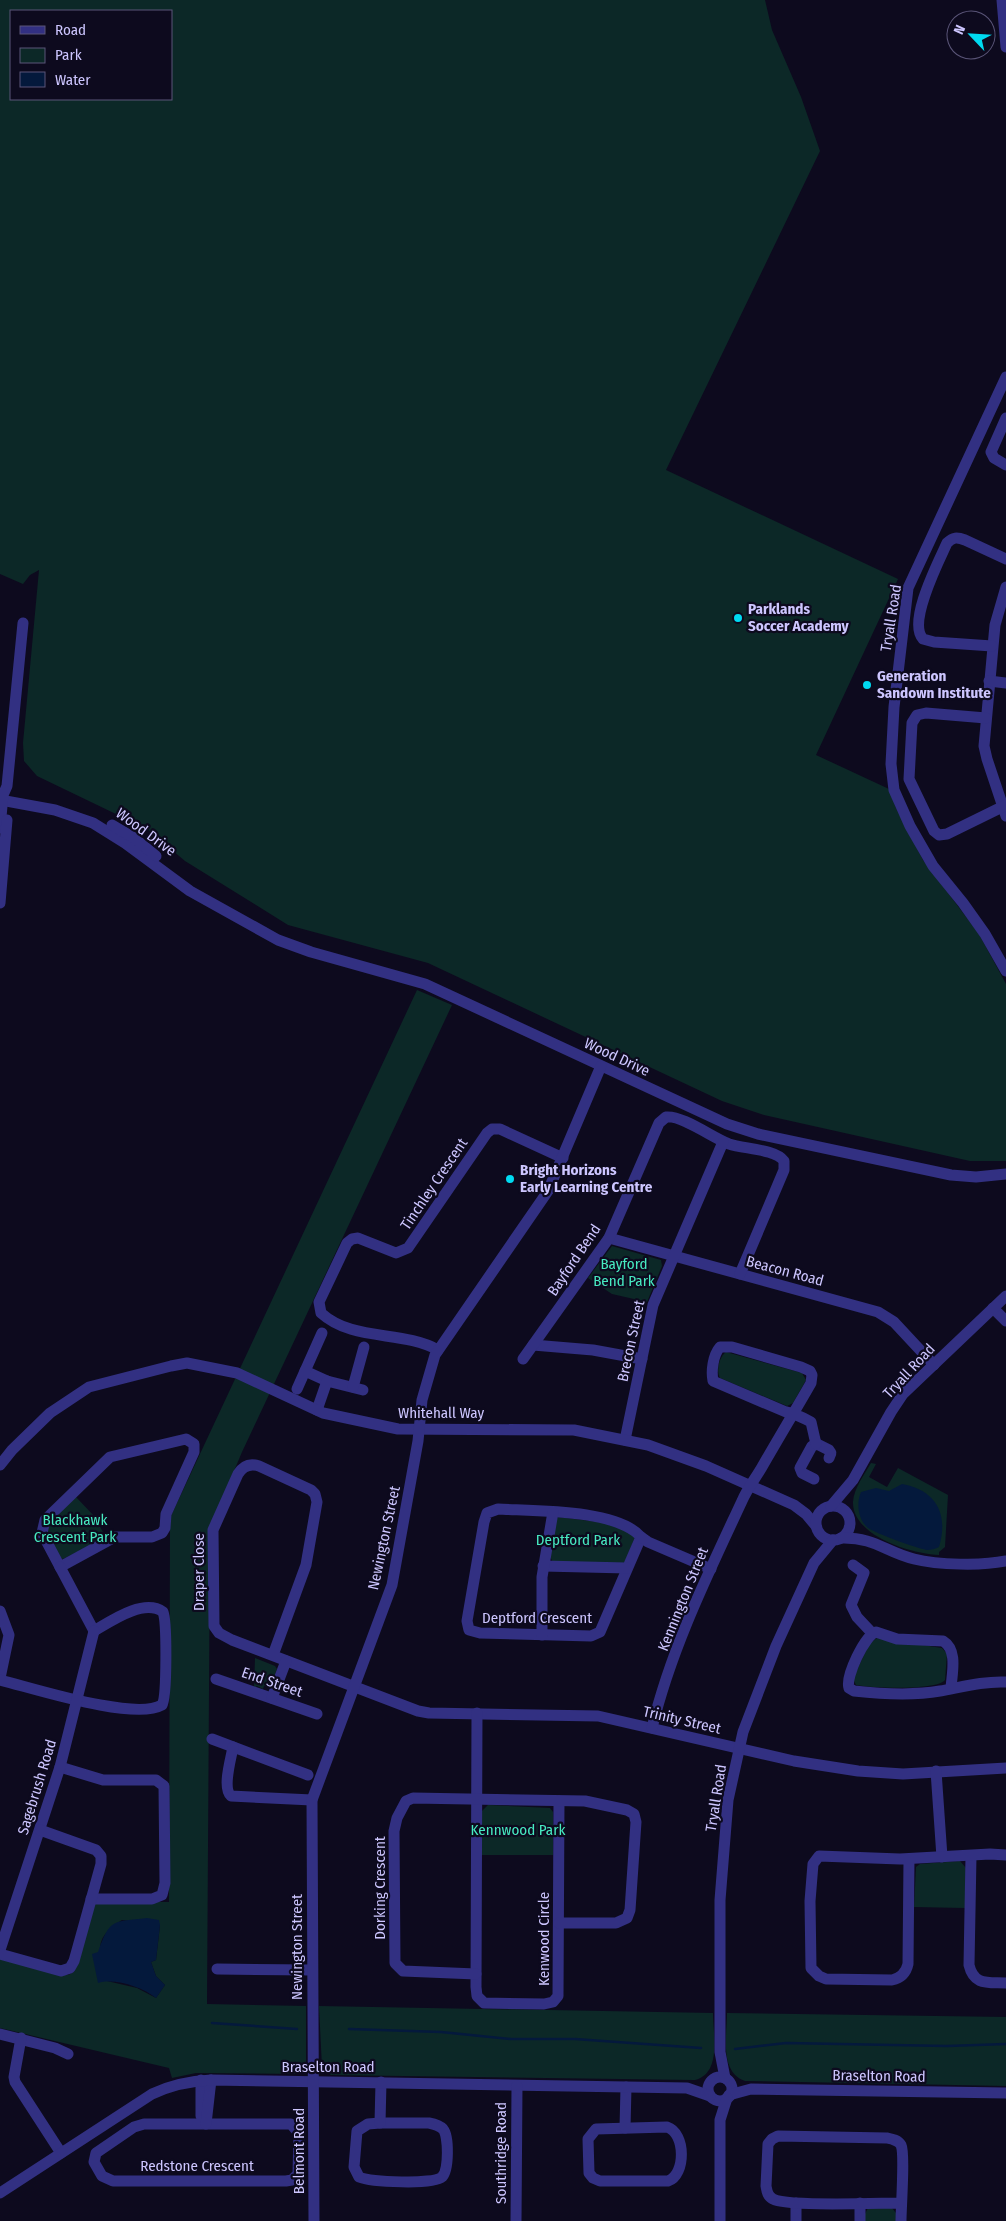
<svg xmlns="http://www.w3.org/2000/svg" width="1006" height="2221" font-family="'Fira Sans Condensed',sans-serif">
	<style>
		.green { fill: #0c2827; fill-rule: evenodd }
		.water { fill: #04193c }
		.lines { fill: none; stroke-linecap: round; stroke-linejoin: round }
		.stream { stroke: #04193c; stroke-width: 2.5 }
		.minor { stroke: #323082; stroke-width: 11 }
		.poi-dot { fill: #00daf1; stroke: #0d0a1e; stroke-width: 2 }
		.labels { text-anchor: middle; stroke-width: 4.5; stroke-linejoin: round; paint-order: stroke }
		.poi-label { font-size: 15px; font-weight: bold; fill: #cdc6ff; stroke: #0d0a1e; text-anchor: start }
		.street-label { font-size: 15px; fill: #cdc6ff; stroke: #0d0a1e }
		.park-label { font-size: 15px; fill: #47eac1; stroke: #0d0a1e }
	</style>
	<rect width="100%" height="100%" fill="#0d0a1e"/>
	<g class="green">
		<path d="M0 0H765L772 30 801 97 820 151 666 470 898 579 816 755 889 789 896 808 923 860 979 934 1006 984V1161H970L764 1115 722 1101 428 963 288 925 185 861 147 829 37 776 24 761 23 743 39 570 30 575 23 584 0 574ZM11 11H171V99H11Z"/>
		<path d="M417 990 452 1005 242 1452 213 1521 210 1535 207 2004 306 2006V2067L302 2073 297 2074 196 2073 172 2078 169 2068 0 2028V1957L68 1975 74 1972 92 1907 97 1902H169L170 1518ZM122 1920 160 1925 156 1960 151 1962 156 1976 165 1985 156 1998 137 1988 107 1981C98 1951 93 1938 122 1920Z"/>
		<path d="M612 1246 661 1260 662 1266 647 1302 612 1294 588 1278Z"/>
		<path d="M726 1352 802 1373 806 1380 793 1403 787 1406 720 1378C716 1371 719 1357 726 1352Z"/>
		<path d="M871 1463 876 1464 869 1477 887 1487 898 1468 948 1495 945 1547 939 1552V1555C912 1554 852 1536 853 1502 854 1488 864 1475 871 1463Z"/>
		<path d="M75 1496 95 1517 106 1538 63 1559 60 1558 47 1536 46 1527Z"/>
		<path d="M558 1517 615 1524 635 1537 625 1562 623 1563 553 1562 550 1557 555 1522Z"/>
		<path d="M877 1638 942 1648 947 1654 945 1680C936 1691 871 1688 856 1685L853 1679 869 1644Z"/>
		<path d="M255 1658 275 1666 277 1669 270 1688 264 1686 263 1689 257 1686 254 1688Z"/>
		<path d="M488 1805 550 1808 553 1812V1855H482V1811Z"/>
		<path d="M960 1861 966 1868 965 1908 914 1907 916 1867 920 1864Z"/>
		<path d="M319 2006 713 2013C713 2034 722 2073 695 2080L331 2075 322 2068Z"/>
		<path d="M727 2013 1006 2017V2086L745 2081C719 2072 727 2035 727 2013Z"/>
		<path d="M868 2208H892L896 2213 897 2221H864L865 2214Z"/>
	</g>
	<g class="water">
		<path d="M902 1484C936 1490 949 1514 939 1547 935 1549 932 1550 927 1550 916 1548 877 1534 868 1528 858 1520 856 1503 861 1492L876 1488 889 1491Z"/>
		<path d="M147 1918 159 1920 160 1925 156 1960 151 1962 156 1976 165 1985 156 1998C142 1987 115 1978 98 1983L92 1954 98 1952C110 1918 113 1922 147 1918Z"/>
	</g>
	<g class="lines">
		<g class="stream">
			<path d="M212 2023 297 2029"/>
			<path d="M349 2029 441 2032 511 2039H575L701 2048"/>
			<path d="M735 2049 786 2043 947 2046 1006 2044"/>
		</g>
		<g class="minor">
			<path d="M1002 0 1006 47"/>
			<path d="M1006 377 908 588 894 707 891 764 894 790 910 826 933 866 963 903 985 934 1006 971"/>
			<path d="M1006 418 991 452 994 458 1006 465"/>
			<path d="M1006 587 995 625 984 746 987 759 1006 816"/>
			<path d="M992 646 934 642 923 639C907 622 939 561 947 543 953 537 957 537 965 540L1006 559"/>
			<path d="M989 681 1006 683"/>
			<path d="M986 718 926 713 917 715 912 723 909 779 934 831 939 835 947 834 1006 805"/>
			<path d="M0 800 55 810 93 823 125 843 190 891 278 940 311 952 425 984 727 1124 758 1134 951 1175 976 1177 1006 1174"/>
			<path d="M112 825 134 838 156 856"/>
			<path d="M0 828 3 795 7 786 23 623"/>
			<path d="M0 903 7 820"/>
			<path d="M609 1238 878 1312 894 1322 934 1365"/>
			<path d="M993 1308 1006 1321"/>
			<path d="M533 1345 593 1350 642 1359"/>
			<path d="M438 1350C402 1330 353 1342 321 1313L319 1302 347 1243 352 1239 358 1238 396 1253 408 1248 487 1133 492 1129H500L563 1158"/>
			<path d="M523 1359 609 1238 659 1123 666 1117C682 1115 713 1138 729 1144 744 1149 775 1149 784 1161V1170L740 1274"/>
			<path d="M305 1371 327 1381 363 1390"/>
			<path d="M353 1387 364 1347"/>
			<path d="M297 1389 322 1333"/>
			<path d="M317 1410 327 1381"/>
			<path d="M186 1439 194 1444V1452L166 1514 165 1528 162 1533 152 1537H115L60 1567 42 1533 45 1520 110 1457Z"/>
			<path d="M625 1440 653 1305 723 1142"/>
			<path d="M0 1465 12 1450 50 1413 89 1387 171 1366 187 1363 237 1373 323 1413 398 1429 574 1430 648 1445 706 1466 794 1505 806 1514 816 1526"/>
			<path d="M814 1479 802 1473 800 1468 812 1446 817 1444 829 1450 831 1453 829 1458"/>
			<circle cx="833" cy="1523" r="17"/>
			<path d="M831 1506 853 1480 891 1412 903 1394 1006 1296"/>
			<path d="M498 1509C533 1511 617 1509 641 1537L600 1632 591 1636 480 1633 469 1630 467 1621 484 1522 487 1513Z"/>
			<path d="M641 1537 648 1542 711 1569"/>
			<path d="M841 1538C875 1537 885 1552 914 1559 938 1565 982 1566 1006 1561"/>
			<path d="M853 1565 864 1573 851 1605 857 1617 872 1633"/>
			<path d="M543 1566 627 1568"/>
			<path d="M60 1567 94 1631"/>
			<path d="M0 1611 9 1635 0 1678"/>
			<path d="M542 1635V1577L553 1512"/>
			<path d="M273 1655 306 1565 317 1502 315 1494 311 1490 259 1466C250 1463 243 1466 238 1474L213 1530 214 1626 219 1633 232 1640 418 1711 429 1713 598 1716 794 1761 858 1771 903 1774 1006 1768"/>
			<path d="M216 1679 317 1714"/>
			<path d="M0 1680C33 1688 134 1721 162 1705 167 1697 167 1622 163 1612 144 1598 111 1621 94 1631"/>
			<path d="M951 1688C952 1673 958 1650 943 1641L897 1639 876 1632C865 1635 845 1677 849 1688L854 1691C882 1694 912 1696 940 1691 962 1687 983 1681 1006 1682"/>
			<path d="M272 1698 286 1661"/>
			<path d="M477 1713 476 1987 477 1996 484 2003 544 2004 553 2002 558 1996 559 1801"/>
			<path d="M652 1728C671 1649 708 1574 742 1501 747 1489 755 1479 762 1467 778 1439 795 1411 811 1383L812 1375 810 1371 801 1367 732 1347H720C713 1355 711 1371 713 1381L786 1412C796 1414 802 1417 811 1422L816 1444"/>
			<path d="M212 1739 308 1775"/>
			<path d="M233 1747C231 1759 222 1788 231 1796L312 1800"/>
			<path d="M60 1767 103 1780H156L164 1786 165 1883 162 1895 152 1899H91"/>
			<path d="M936 1771 942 1857"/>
			<path d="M971 1856 969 1965C974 1986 988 1982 1006 1983"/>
			<path d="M909 1859 908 1964C906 1973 901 1978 892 1980L826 1979 819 1976 811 1968 810 1901 813 1864 819 1856 900 1859 990 1854 1006 1855"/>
			<path d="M0 1950 60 1767 94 1631"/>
			<path d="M0 1954 61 1971 70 1968 74 1961 101 1864V1856L96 1850 40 1830"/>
			<path d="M217 1969 312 1970"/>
			<path d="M476 1974 403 1971 395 1963 394 1831 397 1818 406 1801 413 1798 585 1801 627 1810 634 1814 636 1822 630 1910 627 1918 616 1923H559"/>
			<path d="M0 2034 55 2048 68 2054"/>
			<path d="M21 2038 14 2077 15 2082 61 2153"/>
			<circle cx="720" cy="2089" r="12"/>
			<path d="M725 2078 720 2052V1900L728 1800 743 1732 776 1646 814 1563 833 1540"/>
			<path d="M201 2080V2116"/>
			<path d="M729 2095 751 2089 1006 2093"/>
			<path d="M380 2123H429C434 2124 439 2125 443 2129 449 2136 449 2170 442 2177 433 2185 371 2182 359 2177L354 2167 357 2131 368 2124Z"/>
			<path d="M380 2123 381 2082"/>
			<path d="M144 2124H291L299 2133 298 2174 292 2180 286 2181H113L102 2176 94 2162 96 2153 134 2127Z"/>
			<path d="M206 2124 211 2080"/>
			<path d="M667 2127C686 2133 686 2175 668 2181H600L593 2178 589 2173 588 2139 596 2129Z"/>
			<path d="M625 2128 626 2087"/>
			<path d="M0 2193 152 2094C171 2085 190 2081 211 2080L687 2088 710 2096"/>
			<path d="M796 2203V2221"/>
			<path d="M314 2221 312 1800 392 1585 418 1441 422 1400 435 1355 548 1191 601 1066"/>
			<path d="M516 2221 517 2086"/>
			<path d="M720 2221V2120L727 2098"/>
			<path d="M860 2221V2203"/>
			<path d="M901 2221C901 2208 905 2153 901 2145 898 2140 892 2139 887 2138L778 2136 772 2139 768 2144 766 2186C767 2191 767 2196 773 2199 787 2207 879 2203 901 2203"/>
		</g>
	</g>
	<g class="poi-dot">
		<circle cx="738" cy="618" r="5"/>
		<circle cx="867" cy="685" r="5"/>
		<circle cx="510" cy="1179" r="5"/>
	</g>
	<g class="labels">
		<g class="poi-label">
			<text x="748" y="614">Parklands<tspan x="748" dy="17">Soccer Academy</tspan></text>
			<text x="877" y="681">Generation<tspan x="877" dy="17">Sandown Institute</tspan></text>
			<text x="520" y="1175">Bright Horizons<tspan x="520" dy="17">Early Learning Centre</tspan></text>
		</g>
		<g class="street-label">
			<text transform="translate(891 618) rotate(-81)" y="5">Tryall Road</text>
			<text transform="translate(146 832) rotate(36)" y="5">Wood Drive</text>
			<text transform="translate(617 1057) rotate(25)" y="5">Wood Drive</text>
			<text transform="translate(434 1184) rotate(-56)" y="5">Tinchley Crescent</text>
			<text transform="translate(574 1260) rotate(-56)" y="5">Bayford Bend</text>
			<text transform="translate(785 1271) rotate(15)" y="5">Beacon Road</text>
			<text transform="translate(631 1341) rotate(-78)" y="5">Brecon Street</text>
			<text transform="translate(909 1371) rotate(-47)" y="5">Tryall Road</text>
			<text x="441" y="1418">Whitehall Way</text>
			<text transform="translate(384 1538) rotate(-78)" y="5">Newington Street</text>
			<text transform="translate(199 1572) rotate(-90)" y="5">Draper Close</text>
			<text transform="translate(683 1599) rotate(-68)" y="5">Kennington Street</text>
			<text x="537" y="1623">Deptford Crescent</text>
			<text transform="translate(272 1682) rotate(19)" y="5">End Street</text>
			<text transform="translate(682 1720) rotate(13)" y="5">Trinity Street</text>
			<text transform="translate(37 1787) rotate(-73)" y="5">Sagebrush Road</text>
			<text transform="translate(716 1798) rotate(-81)" y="5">Tryall Road</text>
			<text transform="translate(380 1888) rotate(-90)" y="5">Dorking Crescent</text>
			<text transform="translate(544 1939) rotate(-90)" y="5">Kenwood Circle</text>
			<text transform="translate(297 1947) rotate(-90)" y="5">Newington Street</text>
			<text x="328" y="2072">Braselton Road</text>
			<text transform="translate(879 2076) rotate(1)" y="5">Braselton Road</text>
			<text transform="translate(299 2151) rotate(-90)" y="5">Belmont Road</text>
			<text transform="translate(501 2153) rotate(-90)" y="5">Southridge Road</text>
			<text x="197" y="2171">Redstone Crescent</text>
		</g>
		<g class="park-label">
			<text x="624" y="1269">Bayford<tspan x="624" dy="17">Bend Park</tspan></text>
			<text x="75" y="1525">Blackhawk<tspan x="75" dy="17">Crescent Park</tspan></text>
			<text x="578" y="1545">Deptford Park</text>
			<text x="518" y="1835">Kennwood Park</text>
		</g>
	</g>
	<rect x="10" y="10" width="162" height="90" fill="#0d0a1e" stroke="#5a5578"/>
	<rect x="20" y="26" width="25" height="8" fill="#323082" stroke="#5a5578"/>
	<text x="55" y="35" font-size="15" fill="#cdc6ff">Road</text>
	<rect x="20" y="48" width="25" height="15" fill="#0c2827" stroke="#5a5578"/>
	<text x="55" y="60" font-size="15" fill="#cdc6ff">Park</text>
	<rect x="20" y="72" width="25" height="15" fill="#04193c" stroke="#5a5578"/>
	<text x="55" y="85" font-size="15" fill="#cdc6ff">Water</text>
	<g transform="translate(971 35) rotate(295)"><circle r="24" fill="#0d0a1e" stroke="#5a5578"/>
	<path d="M0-4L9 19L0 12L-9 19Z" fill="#00daf1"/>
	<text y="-8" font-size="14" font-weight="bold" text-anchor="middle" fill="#cdc6ff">N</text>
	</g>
</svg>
